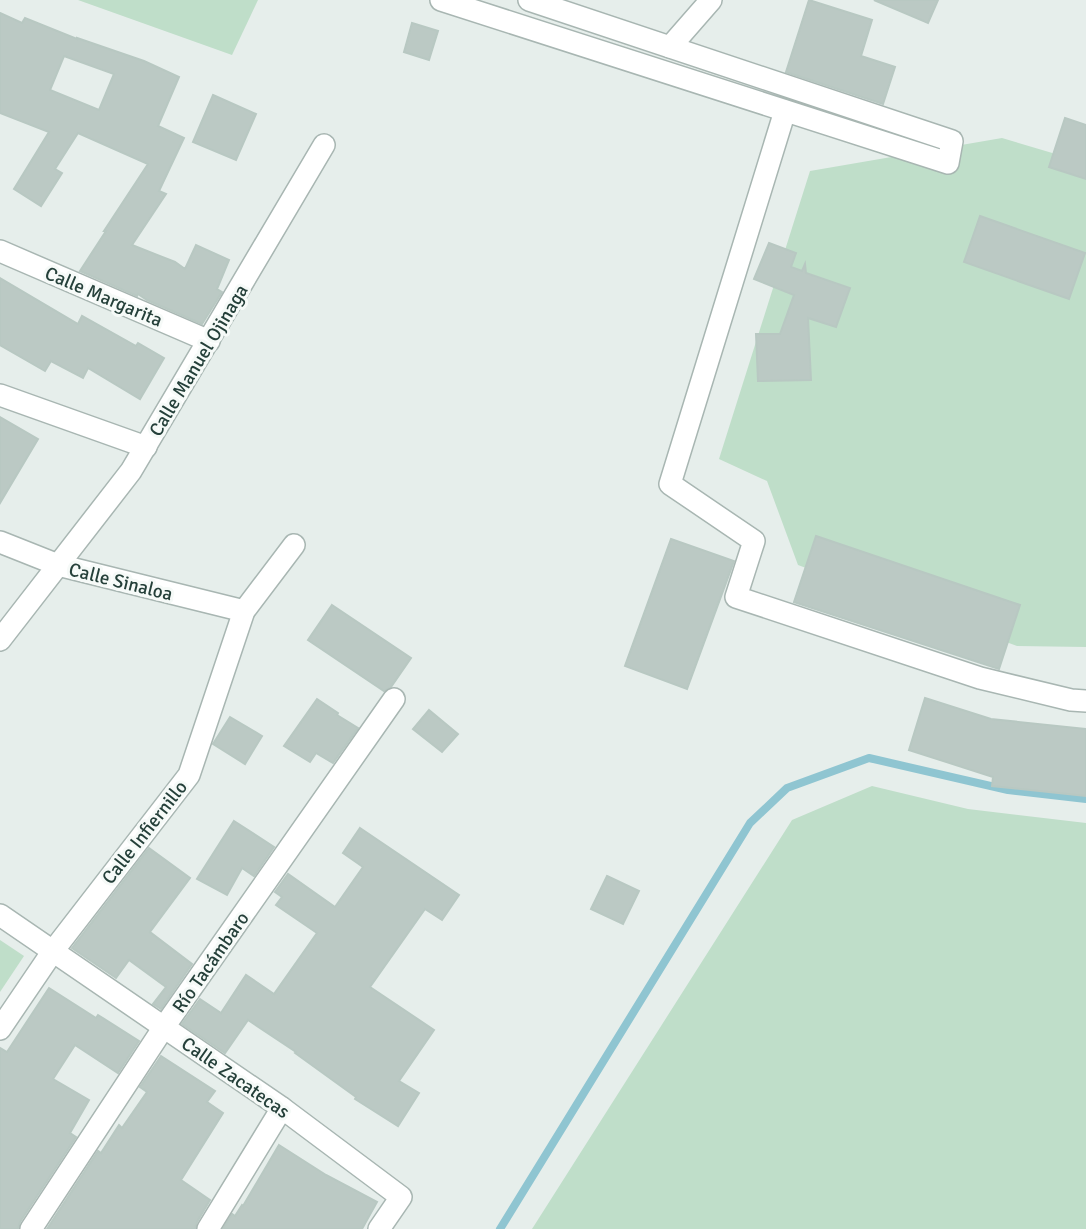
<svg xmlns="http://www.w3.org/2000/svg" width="1086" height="1229" font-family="Signika,sans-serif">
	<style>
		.green { fill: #bfdec9 }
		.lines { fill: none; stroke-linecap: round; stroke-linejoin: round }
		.stream { stroke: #8fc5d1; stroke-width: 8 }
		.building { fill: #bbc9c4; stroke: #b8c8c2; stroke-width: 2; fill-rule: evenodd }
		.minor-casing { stroke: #a8b6b2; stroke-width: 24 }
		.minor { stroke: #fff; stroke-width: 21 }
		.labels { text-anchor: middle; stroke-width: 6; stroke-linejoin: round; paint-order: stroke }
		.street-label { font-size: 19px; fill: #25403a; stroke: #f6faf8 }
	</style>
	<rect width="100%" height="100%" fill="#e6eeeb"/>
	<g class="green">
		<path d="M78 0H258L232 55Z"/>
		<path d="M1002 138 1086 163V647L1017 646 798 565 767 481 719 459 810 171Z"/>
		<path d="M872 786 968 809 1086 823V1229H532L792 820Z"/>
		<path d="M0 940 24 956 0 992Z"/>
	</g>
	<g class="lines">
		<path class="stream" d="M500 1229 750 823 787 788 869 758 1008 790 1086 799"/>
	</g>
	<g class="building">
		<path d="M809 0 872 20 861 56 895 67 883 104 786 72Z"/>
		<path d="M874 0H938L928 23Z"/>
		<path d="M0 13 22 23 25 18 77 39V38L144 61 179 77 158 126 184 138 159 191 166 194 132 245 175 262 185 269 196 245 229 260 217 289 222 292 202 324 147 300 138 294 137 296 80 271 106 231H104L148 164 78 133 55 169 62 173 41 206 14 189 49 132 0 113ZM64 56 114 74 99 110 50 90Z"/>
		<path d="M412 23 438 31 429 60 404 52Z"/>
		<path d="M213 95 256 114 236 160 193 142Z"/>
		<path d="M1065 118 1086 125V179L1049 167Z"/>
		<path d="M980 216 1085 253 1069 299 964 262Z"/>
		<path d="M769 243 796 253 791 267 802 271 805 264 806 273 850 288 836 327 808 318 811 380 758 381 756 334H780L794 295 754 279Z"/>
		<path d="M0 278 78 324 82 316 136 346 138 343 164 358 140 399 88 368 83 378 51 361 45 371 0 345Z"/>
		<path d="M0 417 38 439 0 503Z"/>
		<path d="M816 536 1020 605 999 669 794 602Z"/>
		<path d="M671 539 734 561 687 689 625 666Z"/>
		<path d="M332 605 411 658 391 687 384 691 308 640Z"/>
		<path d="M925 698 991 719 1086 729V796L992 786 993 777 909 750Z"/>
		<path d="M317 699 338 713 337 715 358 728 333 763 316 753 310 762 284 746Z"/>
		<path d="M429 710 458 734 442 752 413 729Z"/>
		<path d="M230 717 262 736 245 764 213 744Z"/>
		<path d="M234 821 274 847 254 876 242 868 227 895 197 879Z"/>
		<path d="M360 828 459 895 442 920 425 909 370 987 434 1030 399 1081 419 1093 398 1126 355 1099 356 1097 295 1053 296 1052 248 1020 225 1053 182 1024 200 999 221 1013 246 975 274 994 317 933 276 905 282 897 275 892 288 874 335 907 363 867 343 853Z"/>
		<path d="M149 848 190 878 150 932 192 964 161 1009 153 1004 166 987 129 960 116 978 72 948Z"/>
		<path d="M607 876 639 891 623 924 591 909Z"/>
		<path d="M49 988 96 1018 98 1015 139 1041 118 1073 75 1045 53 1079 89 1100 70 1133 76 1137 20 1222 18 1229H0V1048L7 1052Z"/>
		<path d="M161 1056 215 1091 207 1102 223 1113 181 1180 210 1200 197 1222 195 1229H47L98 1151 101 1153 119 1125 122 1128 147 1092 140 1087Z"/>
		<path d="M279 1145 326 1175 377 1202 362 1229H223L232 1214 235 1216 242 1205 243 1206Z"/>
	</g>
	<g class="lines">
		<g class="minor-casing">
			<g id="minor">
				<path d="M441 0 948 163 952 141 529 0"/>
				<path d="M670 47 711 0"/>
				<path d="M785 111 670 484 754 541 736 597 980 678 1071 700 1086 701"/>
				<path d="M0 251 209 341"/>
				<path d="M0 395 146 447"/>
				<path d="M0 542 58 565 244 611"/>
				<path d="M0 640 131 471 324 145"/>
				<path d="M0 915 282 1108 401 1197 379 1229"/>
				<path d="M0 1029 53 951 189 775 244 611 294 545"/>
				<path d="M31 1229 164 1027 394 699"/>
				<path d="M208 1229 282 1108"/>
			</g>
		</g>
		<use href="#minor" class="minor"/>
	</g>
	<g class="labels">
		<g class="street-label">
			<text transform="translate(104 296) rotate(23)" y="7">Calle Margarita</text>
			<text transform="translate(198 360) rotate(-59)" y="7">Calle Manuel Ojinaga</text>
			<text transform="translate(121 581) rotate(14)" y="7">Calle Sinaloa</text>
			<text transform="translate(144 832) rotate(-52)" y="7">Calle Infiernillo</text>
			<text transform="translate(210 962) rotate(-55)" y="7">Río Tacámbaro</text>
			<text transform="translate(236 1077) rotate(35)" y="7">Calle Zacatecas</text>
		</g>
	</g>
</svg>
